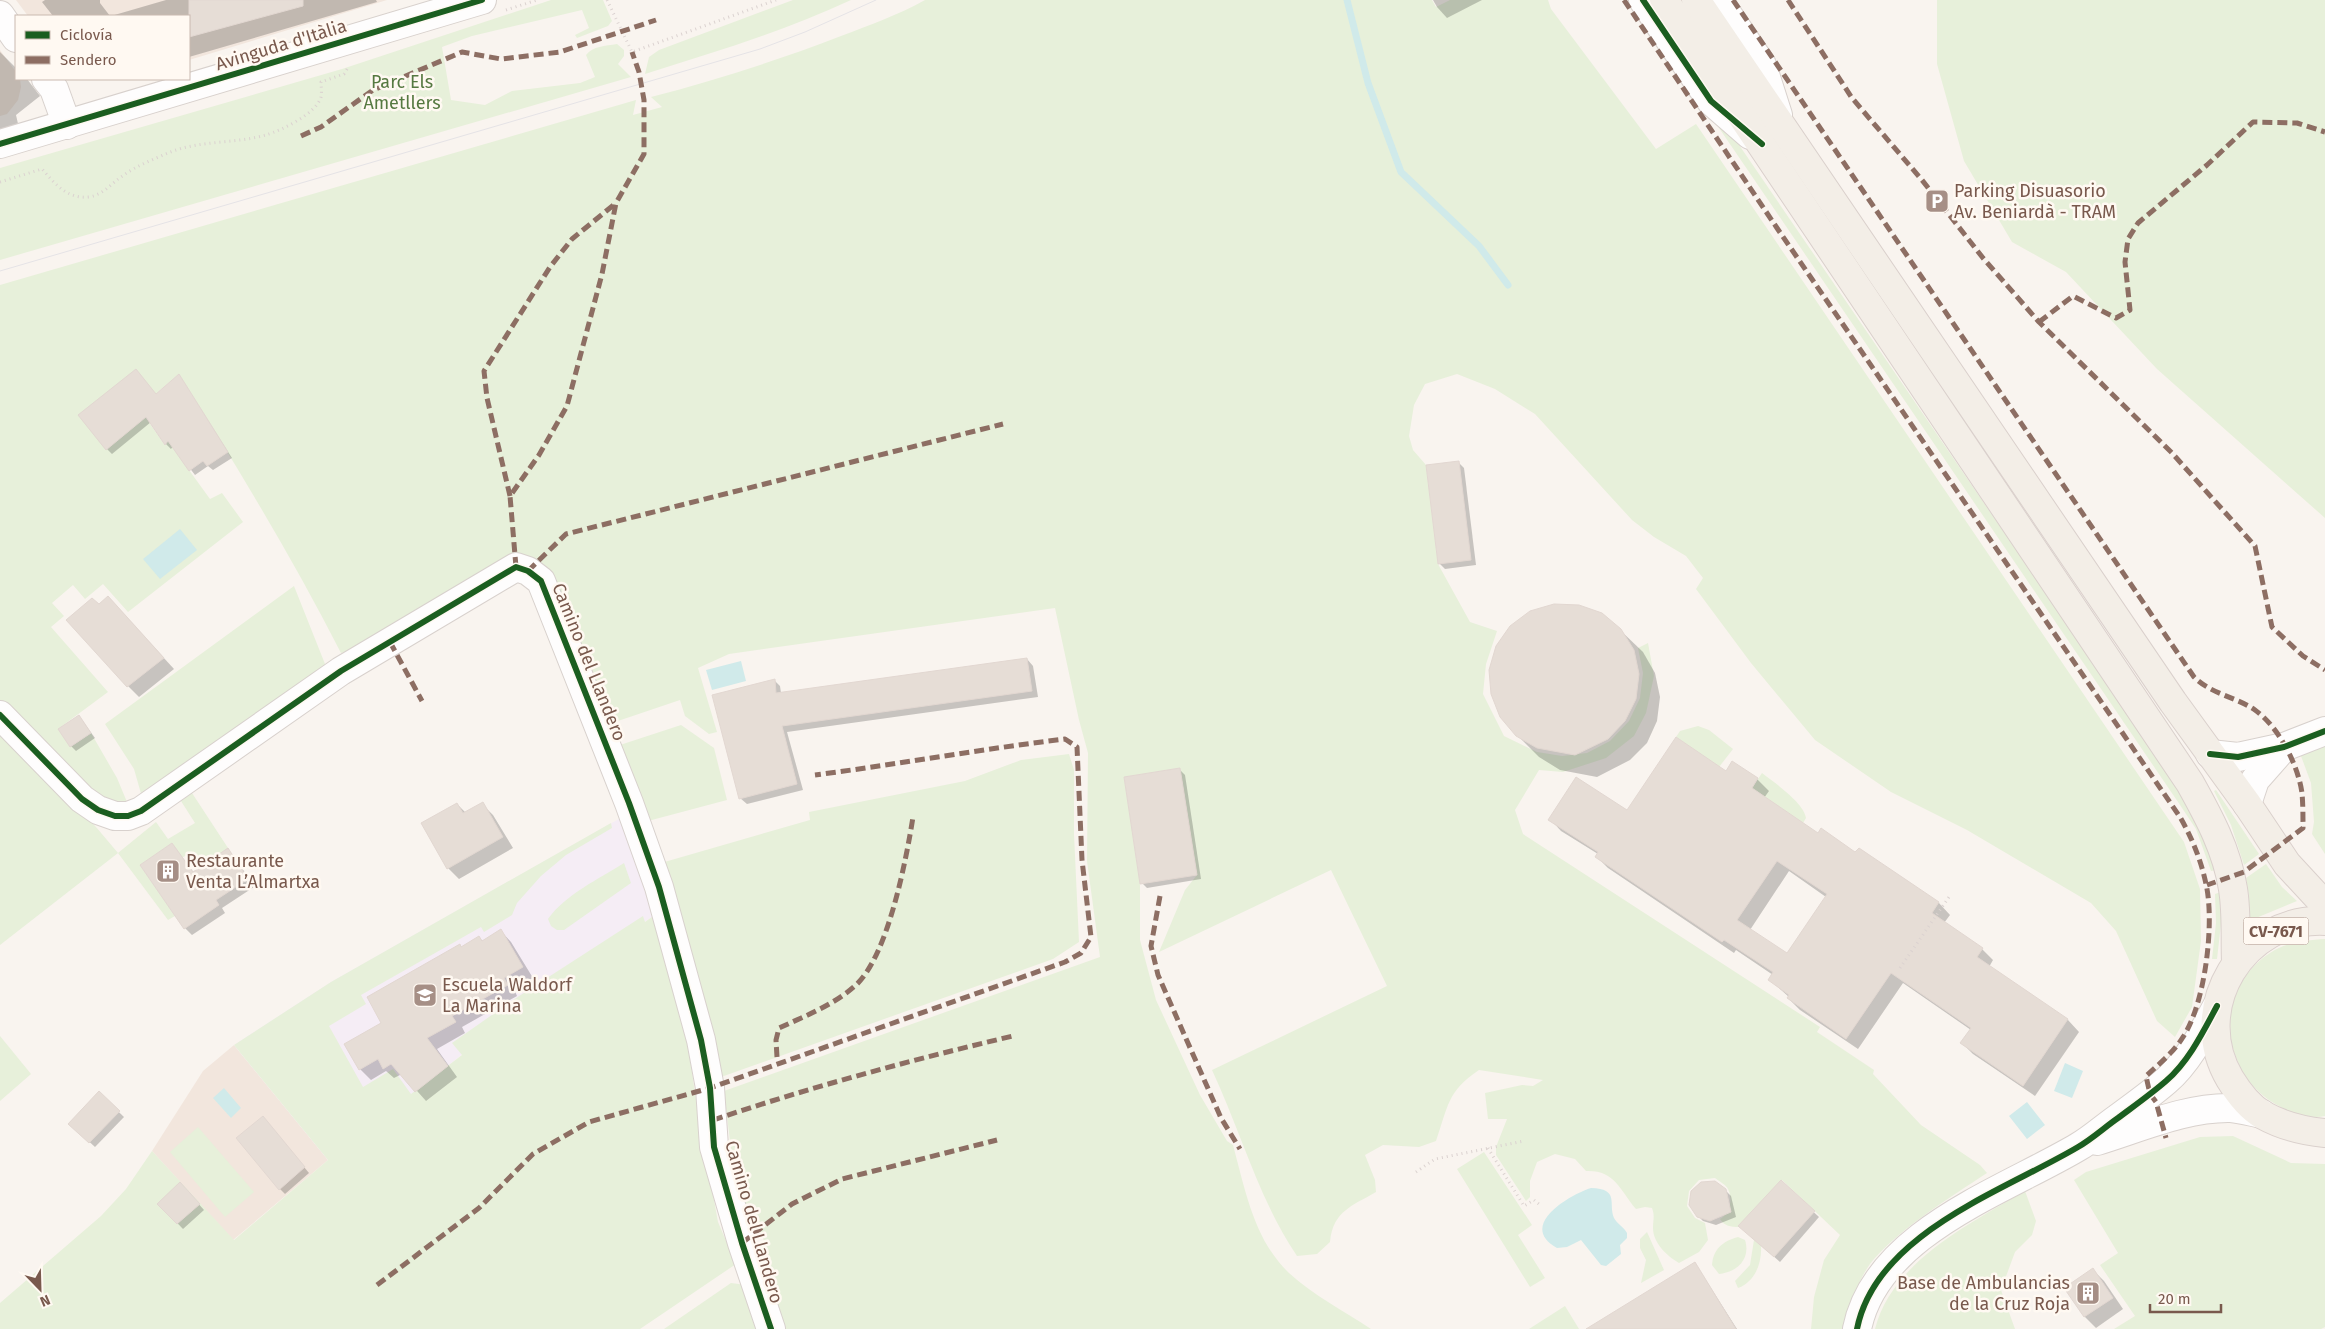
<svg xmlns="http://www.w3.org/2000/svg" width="2325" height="1329" font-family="'Fira Sans',sans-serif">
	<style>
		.residential { fill: #f2e6dd }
		.education { fill: #f5edf5 }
		.green { fill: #e7f0da }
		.water { fill: #d0eaea }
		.shadow { fill: #0003; fill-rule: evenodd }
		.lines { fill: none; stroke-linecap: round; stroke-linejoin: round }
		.stream { stroke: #d0eaea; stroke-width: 7 }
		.building { fill: #e6ddd6; stroke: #e2d7d1; fill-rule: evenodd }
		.minor-casing { stroke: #d8d1cd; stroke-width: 30 }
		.major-casing { stroke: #dad0cc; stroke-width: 30 }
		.path { stroke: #dbd2d0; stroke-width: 3; stroke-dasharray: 1 4; stroke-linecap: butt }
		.minor { stroke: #fefdfd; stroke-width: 28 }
		.major { stroke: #f3eee7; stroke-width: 28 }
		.tram { stroke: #e5e3e6; stroke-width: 1 }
		.quiet { stroke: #8d6e63; stroke-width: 5; stroke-dasharray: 10 5; stroke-linecap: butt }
		.cycleway-casing { stroke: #fff9f2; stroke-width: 9 }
		.cycleway { stroke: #1b5e20; stroke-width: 6 }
		.labels { text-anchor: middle; stroke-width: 5; stroke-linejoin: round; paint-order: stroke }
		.shield { fill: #fff9f2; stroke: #a1897e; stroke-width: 1 }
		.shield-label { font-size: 16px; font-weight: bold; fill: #79594d }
		.street-label { font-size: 18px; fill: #79594d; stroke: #fff9f2 }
		.park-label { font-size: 18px; fill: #567941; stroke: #fff9f2 }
		.poi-label { font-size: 18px; fill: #79594d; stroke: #fff9f2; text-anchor: start }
	</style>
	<rect width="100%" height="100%" fill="#f9f4ef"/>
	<g class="residential">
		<path d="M16 0H387L189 60V16H28Z"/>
		<path d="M0 50 16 72V79H20L21 87 18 100 7 114 0 116Z"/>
		<path d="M234 1045 328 1160 233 1240 152 1151 203 1071Z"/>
	</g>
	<path class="education" d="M624 816 656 914 521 1008 328 1160 234 1045 331 982Z"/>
	<g class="green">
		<path d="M551 0H603L612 21 608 26 577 38 575 35 589 28 582 10 472 36 442 47 451 100 485 105 512 91 580 83 595 77 586 55C593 46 605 46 617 44L624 50V56L618 64 631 77 0 260V168L342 69Z"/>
		<path d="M793 0H851C785 31 715 52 645 74L649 57 659 50Z"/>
		<path d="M925 0H1432L1436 7 1450 0H1548L1551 9 1656 149 1696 124 2184 842 2200 889 2201 941 2192 1007 2175 1037 2157 1021 2116 931 2091 903 1967 830 1891 792 1815 740 1751 663 1696 589 1703 578 1686 556 1654 537 1632 520 1535 414 1495 389 1457 374 1425 384 1414 405 1409 436 1413 450 1426 465 1438 564 1470 622 1497 631 1486 664 1483 694 1504 736 1537 752 1562 756 1587 753 1610 741 1629 721 1640 698 1643 673 1638 648 1648 643 1654 676 1646 713 1634 736 1606 758 1563 772 1539 770 1515 810 1523 834 1820 1027 1817 1032 1874 1070 1873 1074 1921 1125 1980 1165 1987 1173C1948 1199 1906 1224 1874 1259 1861 1273 1847 1310 1844 1329H1811L1814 1297 1824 1260 1840 1235 1782 1180 1739 1227C1731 1227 1724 1226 1720 1219 1730 1213 1733 1199 1728 1189 1726 1185 1719 1181 1715 1178L1699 1180 1689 1191 1687 1206 1695 1218 1705 1223 1708 1240 1699 1252 1679 1263C1667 1256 1653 1243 1653 1228 1653 1220 1655 1216 1652 1208L1645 1207 1636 1209C1619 1189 1615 1170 1586 1171L1575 1159 1555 1154 1537 1162 1530 1181V1197L1526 1201 1496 1155V1147L1507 1119H1488L1485 1093 1522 1085 1533 1086 1543 1080 1479 1070C1447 1091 1448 1107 1436 1141L1419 1147 1383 1145 1365 1155 1375 1180 1376 1192C1352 1206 1333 1211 1330 1242L1317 1254 1297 1256C1259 1200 1241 1132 1212 1070L1387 986 1331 870 1159 952 1185 890 1197 875 1180 768 1124 777 1140 884V940L1156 1000 1200 1095 1227 1141 1233 1145C1245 1189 1254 1240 1289 1273 1313 1295 1344 1311 1371 1329H784L761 1253 765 1246 762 1234 755 1235 733 1166 724 1091 1100 957 1087 861 1088 753 1079 720 1055 608 729 654 698 668 717 732 709 734 685 716 680 700 612 723 543 568 353 650 341 653C292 557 236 465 179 374L139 408 164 444 168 441 210 499 222 493 243 522 128 612 103 584 85 599 73 585 52 603 64 616 51 627 108 692 58 729 70 747 91 733 117 778 127 802H111L98 797 0 703V285L636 100 633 115 662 107 651 97C716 80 779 60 841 36 870 25 898 15 925 0Z"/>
		<path d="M1937 0H2325V518L2157 369 2066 272 2012 242 1964 161 1937 64Z"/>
		<path d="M1722 120 2185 797 2203 826 2217 870 2211 871 2196 829 2178 802 1717 125Z"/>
		<path d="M294 586 325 664 323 669 142 797 134 769 105 724Z"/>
		<path d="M681 725 714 748 727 800 648 821 620 745Z"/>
		<path d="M1698 726 1709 730 1733 749 1719 767 1676 737 1680 731Z"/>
		<path d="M0 729 96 827 118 853 156 822 168 839 195 823 181 801 192 793 228 848 202 866 191 852 182 858 172 843 140 865 175 916 168 920 118 853 0 945Z"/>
		<path d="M2325 746V854L2312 834 2314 822 2311 783 2301 756Z"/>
		<path d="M1069 754 1074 770V834L1079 942 1053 959 721 1077 661 863 810 820 809 812 965 781 1021 760Z"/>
		<path d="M1762 773C1775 783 1804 803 1806 818L1803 823 1752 788Z"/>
		<path d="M2216 790 2259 854 2244 865 2231 825 2214 791Z"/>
		<path d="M611 823 612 828 566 855 541 876 517 903 512 915 484 932 481 927 361 995 366 1004 329 1026 363 1087 393 1069 411 1094 462 1055 452 1043 516 998 643 916 645 922 656 914 688 1044 697 1107 718 1222 736 1264 640 1329H0V1303L101 1216 126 1189 152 1151 234 1240 328 1160 234 1045 331 982Z"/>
		<path d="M624 863 631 883 564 930H557L551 926 548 919C566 894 599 879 624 863Z"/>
		<path d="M2266 864 2282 887 2297 901 2256 918 2250 923 2248 922 2249 896 2246 878Z"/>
		<path d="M2221 892V924L2217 959H2212L2216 923 2215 894Z"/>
		<path d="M2325 939V1116C2311 1119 2293 1114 2281 1107 2220 1077 2211 991 2270 953 2287 942 2306 940 2325 939Z"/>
		<path d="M0 1036 31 1074 0 1101Z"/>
		<path d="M198 1127 254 1192 225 1217 170 1152Z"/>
		<path d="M2233 1136 2291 1163 2325 1164V1327L2321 1329H2114L2135 1316 2100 1265 2118 1253 2074 1180 2086 1172 2200 1137Z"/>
		<path d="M1484 1152 1532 1225 1518 1235 1545 1278 1530 1287 1457 1169Z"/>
		<path d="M2025 1191 2036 1221 2032 1235 2015 1252 2001 1290 2015 1329H1875C1892 1262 1969 1224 2025 1191Z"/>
		<path d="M1647 1232 1664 1270 1641 1283 1646 1260 1640 1248V1239Z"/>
		<path d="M1738 1237 1745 1240C1751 1259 1737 1272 1719 1274L1712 1265C1713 1249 1723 1241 1738 1237Z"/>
		<path d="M1754 1240 1761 1246C1762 1263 1755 1282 1738 1288L1735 1281 1750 1265Z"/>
		<path d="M731 1283 746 1285 760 1329H664Z"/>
		<path d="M1565 1306 1579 1329H1529Z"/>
	</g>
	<g class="water">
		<path d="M180 529 197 550 160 579 143 559Z"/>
		<path d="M741 661 746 681 712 690 706 670Z"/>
		<path d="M2065 1063 2083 1071 2072 1098 2054 1091Z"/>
		<path d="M224 1088 241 1108 231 1118 213 1098Z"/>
		<path d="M2027 1102 2045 1125 2027 1139 2009 1116Z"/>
		<path d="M1591 1188C1620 1189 1608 1203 1614 1218 1617 1224 1624 1227 1627 1233V1238L1620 1245 1621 1254 1606 1266 1601 1265 1581 1240 1567 1247 1557 1248C1517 1226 1569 1195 1591 1188Z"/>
	</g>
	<g class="shadow">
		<path d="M45 0H100V3L110 16H53L42 2Z"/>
		<path d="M166 0H376L377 2 189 57V16H111Z"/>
		<path d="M1433 0H1482L1447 18 1437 7Z"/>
		<path d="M0 52 16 68V79H27L40 96 16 115 19 128 0 133Z"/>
		<path d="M179 376 232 458 213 470 208 466 195 475 173 446 171 449 166 444 151 422 112 454 107 449 157 395Z"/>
		<path d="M1459 463 1464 468 1476 565 1445 569 1440 564 1428 467Z"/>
		<path d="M99 606 119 609 174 669 139 697 128 686Z"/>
		<path d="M1620 630 1643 652 1655 673 1660 697 1657 721 1647 743 1630 760 1597 777 1560 770 1539 757 1517 735Z"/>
		<path d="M1027 659 1033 666 1038 697 787 732 803 790 747 804 740 798 774 680 780 686 781 693Z"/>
		<path d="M79 716 95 738 76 751 71 746Z"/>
		<path d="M1733 763 1757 779 1769 791 1764 798 1818 834 1856 854 1859 849 1939 903 1950 915 1944 923 1982 949 1993 960 1989 967 2068 1020 2079 1032 2035 1096 1973 1054 1962 1043 1971 1030 1903 983 1858 1049 1800 1010 1788 998 1789 997 1770 980 1773 975 1736 950 1734 953 1608 868 1597 857 1598 854 1561 831 1550 819 1627 811 1726 773ZM1789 871 1826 897 1787 954 1750 930Z"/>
		<path d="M1180 770 1185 775 1201 879 1147 888 1142 883Z"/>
		<path d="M457 804 466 813 482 804 493 815 513 848 459 879 448 868Z"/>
		<path d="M172 844 194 873 228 850 235 857 254 887 222 908 225 913 192 935 185 928Z"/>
		<path d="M501 931 511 942 533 978 514 989 517 996 462 1027 465 1033 437 1049 457 1077 426 1101 402 1074 394 1078 386 1071 371 1080 360 1069 383 1023 462 948 479 938 483 941Z"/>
		<path d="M99 1093 124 1117 95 1147 70 1124Z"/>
		<path d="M267 1123 309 1173 285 1194 280 1189Z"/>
		<path d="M1781 1182 1819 1217 1780 1262 1745 1231Z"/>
		<path d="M180 1183 204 1210 183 1229 159 1204Z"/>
		<path d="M1725 1190 1731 1196 1736 1217 1716 1225 1703 1221 1698 1216Z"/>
		<path d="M1695 1263 1737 1329H1597Z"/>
		<path d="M2093 1270 2104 1281 2123 1309 2096 1328 2085 1317 2066 1288Z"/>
	</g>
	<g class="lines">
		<path class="stream" d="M1347 0 1368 83 1401 172 1479 246 1508 285"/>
	</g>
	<g class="building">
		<path d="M189 0H303V6L189 37Z"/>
		<path d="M136 369 156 394 179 374 228 452 207 466 203 461 189 471 168 441 165 445 146 417 106 450 78 415Z"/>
		<path d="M1459 461 1471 560 1438 564 1426 465Z"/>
		<path d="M108 596 164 658 127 687 66 620 92 598 99 604Z"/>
		<path d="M1554 604 1579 605 1602 613 1621 629 1634 650 1639 674 1636 699 1625 721 1608 739 1575 755 1537 748 1516 736 1500 717 1491 694 1489 670 1496 646 1510 626 1530 611Z"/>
		<path d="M1027 658 1032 691 782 726 797 784 739 799 712 695 775 679 776 693Z"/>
		<path d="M79 715 91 733 70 747 58 729Z"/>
		<path d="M1676 737 1726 771 1732 761 1758 778 1752 788 1818 833 1821 828 1855 852 1859 848 1939 902 1932 913 1983 948 1977 957 2068 1019 2023 1086 1960 1043 1971 1028 1891 973 1846 1039 1787 998 1789 995 1768 980 1773 972 1724 940 1722 942 1595 857 1598 852 1548 820 1576 777 1627 810ZM1777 861 1827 894 1787 953 1737 920Z"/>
		<path d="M1180 768 1197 875 1140 884 1124 777Z"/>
		<path d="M483 802 503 837 447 869 421 823 457 803 463 813Z"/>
		<path d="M172 843 193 872 228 848 248 879 216 900 219 905 184 929 140 865Z"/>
		<path d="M501 929 523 967 504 978 508 985 452 1016 456 1022 427 1038 448 1066 415 1092 391 1064 383 1069 378 1059 359 1070 344 1044 381 1023 367 997 460 944 461 947 479 936 482 941Z"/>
		<path d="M99 1091 120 1111 89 1143 68 1124Z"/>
		<path d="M263 1116 305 1167 279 1190 236 1138Z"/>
		<path d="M1781 1180 1815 1211 1774 1257 1738 1226Z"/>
		<path d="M1715 1181 1726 1189 1731 1212 1710 1221 1697 1217 1689 1205 1691 1191 1701 1182Z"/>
		<path d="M180 1182 200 1204 177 1224 157 1204Z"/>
		<path d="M1695 1262 1736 1329H1586Z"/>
		<path d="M2093 1268 2113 1298 2084 1317 2064 1288Z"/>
	</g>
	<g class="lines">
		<g class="minor-casing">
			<g id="minor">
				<path d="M1643 0 1711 101 1750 135"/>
				<path d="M1718 0 1762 65 1778 115"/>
				<path d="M0 15 16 38"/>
				<path d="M46 79 54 89 67 125"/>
				<path d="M0 144 482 0"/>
				<path d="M0 715 82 799 98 810 115 816H128L141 811 341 671 516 567 528 571 541 581 629 803 659 887 701 1040 710 1088 714 1147 742 1243 771 1329"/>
				<path d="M2210 754 2238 757 2284 747 2325 731"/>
				<path d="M2247 804 2255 780 2284 747"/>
				<path d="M2097 1141C2140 1128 2186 1107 2231 1108 2241 1109 2252 1112 2262 1114"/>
				<path d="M1857 1329C1876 1233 2004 1191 2078 1147 2092 1139 2105 1127 2118 1118 2134 1106 2151 1094 2166 1081 2189 1061 2203 1032 2217 1006"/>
			</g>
		</g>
		<g class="major-casing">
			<g id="major">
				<path d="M1664 0 2190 783C2209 817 2227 850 2233 889 2237 913 2235 938 2236 962"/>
				<path d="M1696 0 2173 702 2247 804 2287 864 2325 905"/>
				<path d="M2325 921C2243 917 2188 1008 2230 1079 2238 1092 2249 1107 2263 1115 2283 1126 2303 1131 2325 1133"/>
			</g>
		</g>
		<g class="path">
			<path d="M607 0 632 52 776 0"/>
			<path d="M506 10 537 0"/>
			<path d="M0 182 42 169C55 184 67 199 89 197 105 194 111 183 124 175 136 166 154 159 168 153 199 140 234 144 266 135 282 130 316 114 321 97 322 92 321 86 321 82L344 74 349 66"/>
			<path d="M1900 968 1949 897"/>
			<path d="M1488 1148 1524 1206 1534 1200 1540 1205"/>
			<path d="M1416 1172 1435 1159 1524 1141"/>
		</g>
		<use href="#minor" class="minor"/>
		<use href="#major" class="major"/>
		<path class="tram" d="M0 271 760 49 805 32 876 0"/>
		<g class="quiet">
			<path d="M1624 0 1777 228 2180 817C2192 838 2201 860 2206 884 2215 923 2205 1004 2183 1037 2174 1052 2159 1064 2146 1076L2150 1094 2156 1102 2166 1138"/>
			<path d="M1733 0 2194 677C2211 694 2236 697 2255 710 2279 727 2298 765 2302 793 2303 805 2303 817 2303 828L2244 872 2207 885"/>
			<path d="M1788 0 1852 98 1922 180 1983 258 2039 322 2172 453 2255 546 2272 627 2303 656 2325 670"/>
			<path d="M301 136 321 127 373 90 462 52 501 59 560 52 656 20"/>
			<path d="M2039 322 2073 296 2116 318 2130 310 2125 262 2128 239 2138 223 2207 165 2253 122 2297 123 2325 132"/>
			<path d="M510 496 487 398 484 371 550 267 572 239 616 203"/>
			<path d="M516 567 510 496 539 455 567 406 602 274 616 203 644 154V100L639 72 632 52"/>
			<path d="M528 571 566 534 1003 424"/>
			<path d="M390 642 422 701"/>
			<path d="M1160 896 1151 946 1158 975 1221 1118 1240 1149"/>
			<path d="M777 1057 776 1040 779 1028C805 1016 834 1005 856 985 888 955 906 861 913 817"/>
			<path d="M713 1120C811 1087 911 1060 1013 1036"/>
			<path d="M742 1243 792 1204 842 1179 997 1140"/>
			<path d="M377 1285 479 1208 533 1154 589 1122 710 1088 1065 962 1081 953 1091 937 1082 860 1077 747 1065 739C982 749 899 764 815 775"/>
		</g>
		<g class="cycleway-casing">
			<g id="cycleway">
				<path d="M1643 0 1711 101 1762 144"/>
				<path d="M0 144 482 0"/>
				<path d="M0 715 82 799 98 810 115 816H128L141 811 341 671 516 567 528 571 541 581 629 803 659 887 701 1040 710 1088 714 1147 742 1243 771 1329"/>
				<path d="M2210 754 2238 757 2284 747 2325 731"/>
				<path d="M1857 1329C1876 1233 2004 1191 2078 1147 2092 1139 2105 1127 2118 1118 2134 1106 2151 1094 2166 1081 2189 1061 2203 1032 2217 1006"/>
			</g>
		</g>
		<use href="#cycleway" class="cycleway"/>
	</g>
	<defs>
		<g id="parking-square" transform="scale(1.25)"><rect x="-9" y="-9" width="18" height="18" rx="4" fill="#a68f86" stroke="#fff9f2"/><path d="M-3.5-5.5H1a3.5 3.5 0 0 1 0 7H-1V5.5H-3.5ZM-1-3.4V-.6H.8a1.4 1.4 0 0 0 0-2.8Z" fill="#fff"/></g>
		<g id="building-square" transform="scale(1.25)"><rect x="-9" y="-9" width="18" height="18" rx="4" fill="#a68f86" stroke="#fff9f2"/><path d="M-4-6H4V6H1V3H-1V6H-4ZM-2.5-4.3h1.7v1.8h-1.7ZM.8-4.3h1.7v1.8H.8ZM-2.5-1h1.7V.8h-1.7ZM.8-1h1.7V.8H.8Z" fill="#fff"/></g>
		<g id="school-square" transform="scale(1.25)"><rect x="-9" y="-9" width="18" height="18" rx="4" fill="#a68f86" stroke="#fff9f2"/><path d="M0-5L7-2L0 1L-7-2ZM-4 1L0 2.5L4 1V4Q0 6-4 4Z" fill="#fff"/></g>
	</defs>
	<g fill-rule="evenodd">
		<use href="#parking-square" x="1937" y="201"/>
		<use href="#building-square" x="168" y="871"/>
		<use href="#school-square" x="425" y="995"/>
		<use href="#building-square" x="2088" y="1293"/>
	</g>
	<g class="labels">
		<rect class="shield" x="2243.5" y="917.5" width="65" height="27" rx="4"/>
		<g class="shield-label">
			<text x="2276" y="937">CV-7671</text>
		</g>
		<g class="street-label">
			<text transform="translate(281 45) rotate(-17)" y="6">Avinguda d'Itàlia</text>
			<text transform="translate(589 662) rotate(68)" y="6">Camino del Llandero</text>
			<text transform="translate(754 1222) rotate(74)" y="6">Camino del Llandero</text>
		</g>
		<g class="park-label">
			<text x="402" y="88">Parc Els<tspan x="402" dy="21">Ametllers</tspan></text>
		</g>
		<g class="poi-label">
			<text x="1954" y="197">Parking Disuasorio<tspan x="1954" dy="21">Av. Beniardà - TRAM</tspan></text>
			<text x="186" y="867">Restaurante<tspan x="186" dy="21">Venta L’Almartxa</tspan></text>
			<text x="442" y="991">Escuela Waldorf<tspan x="442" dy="21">La Marina</tspan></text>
			<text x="2070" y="1289" text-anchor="end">Base de Ambulancias<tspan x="2070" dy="21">de la Cruz Roja</tspan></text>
		</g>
	</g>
	<rect x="15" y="15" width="175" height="65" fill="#fff9f2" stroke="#c9b9b0"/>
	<rect x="25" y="31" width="25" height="8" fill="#1b5e20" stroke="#c9b9b0"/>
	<text x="60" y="40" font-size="15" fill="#79594d">Ciclovía</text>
	<rect x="25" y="56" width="25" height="8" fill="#8d6e63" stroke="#c9b9b0"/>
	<text x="60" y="65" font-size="15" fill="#79594d">Sendero</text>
	<g transform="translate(40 1289) rotate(157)" stroke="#fff9f2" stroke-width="4" paint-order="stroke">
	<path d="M0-4L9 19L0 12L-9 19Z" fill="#79594d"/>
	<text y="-8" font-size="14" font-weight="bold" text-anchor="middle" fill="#79594d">N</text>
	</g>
	<path d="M2150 1304v8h71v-8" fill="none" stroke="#79594d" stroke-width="2.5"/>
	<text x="2158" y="1304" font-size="15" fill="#79594d" stroke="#fff9f2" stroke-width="4" paint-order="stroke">20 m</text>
</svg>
